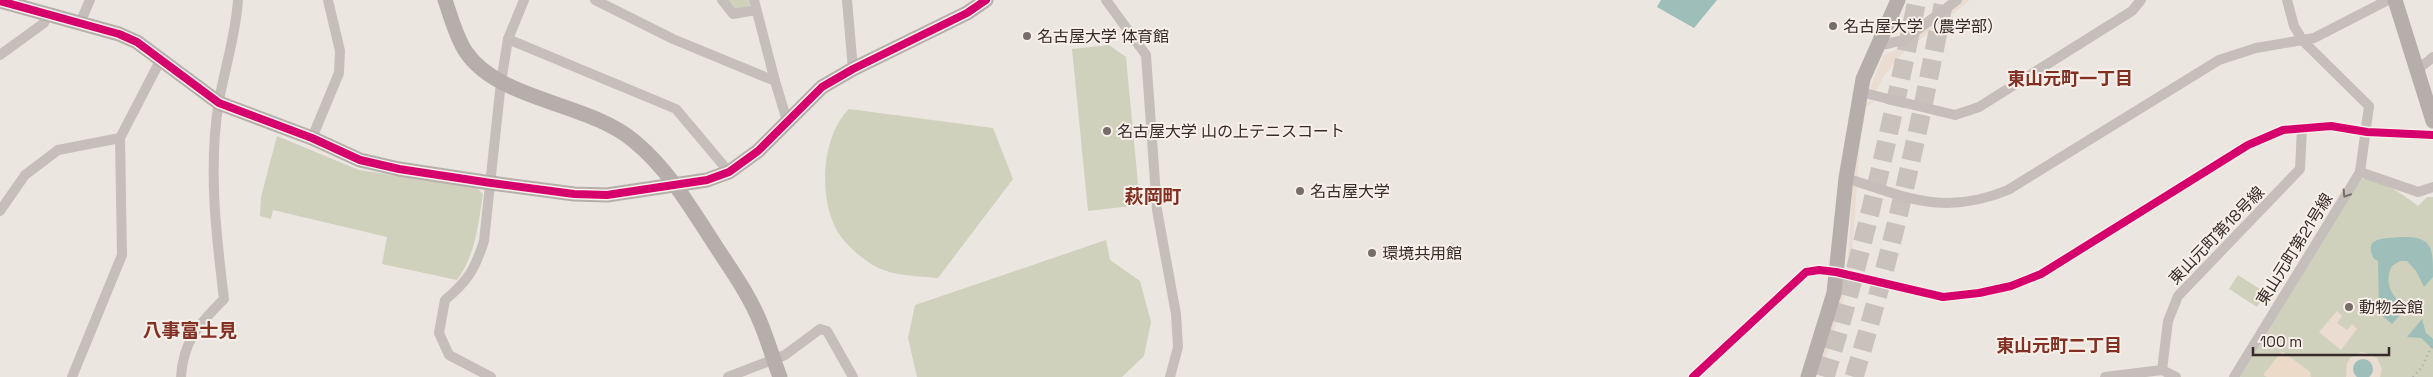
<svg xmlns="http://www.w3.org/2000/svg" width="2433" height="377" font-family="'Space Grotesk','Noto Sans JP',sans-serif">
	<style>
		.green { fill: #cfd1bc }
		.sand { fill: #ebdac8 }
		.plaza { fill: #eadcd1 }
		.water { fill: #9ebeba }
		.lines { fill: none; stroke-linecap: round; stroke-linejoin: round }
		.highway-tunnel { stroke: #c8c1bc; stroke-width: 19; stroke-dasharray: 19 9; stroke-linecap: butt }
		.street { stroke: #c6beba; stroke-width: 10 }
		.secondary { stroke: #b6aeab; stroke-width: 15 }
		.rail { stroke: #ada7a4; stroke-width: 2.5; stroke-dasharray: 1 4; stroke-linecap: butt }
		.cycleway-casing { stroke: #f9efe9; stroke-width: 11 }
		.cycleway { stroke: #d6006c; stroke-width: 8 }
		.oneway { stroke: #776d6a }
		.poi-dot { fill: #766c69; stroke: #f9efe9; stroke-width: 2 }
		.labels { text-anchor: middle; stroke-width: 4; stroke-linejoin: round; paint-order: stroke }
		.poi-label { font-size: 16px; fill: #362b28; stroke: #f9efe9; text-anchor: start }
		.street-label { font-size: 16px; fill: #362b28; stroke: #f9efe9 }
		.neighbourhood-label { font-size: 18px; font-weight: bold; fill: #822f24; stroke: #f9efe9 }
		.quarter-label { font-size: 19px; font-weight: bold; fill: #822f24; stroke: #f9efe9 }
	</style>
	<rect width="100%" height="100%" fill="#ece6e1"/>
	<g class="green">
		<path d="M726 0H749L750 4 748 8 736 11Z"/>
		<path d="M1109 45 1126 57 1140 205 1088 211 1072 49Z"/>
		<path d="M849 109 993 128 1013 179 938 278C916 276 890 276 871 264 859 256 845 244 838 232 818 200 821 136 849 109Z"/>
		<path d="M277 136 359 170 477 188 483 194C478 225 476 254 457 280L382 264 387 237 273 210 271 219 260 216 261 197Z"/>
		<path d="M2361 179C2379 177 2405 196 2418 206L2427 197H2433V377H2240Z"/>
		<path d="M1106 240 1110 260 1140 281 1151 322 1144 356 1122 377H917L908 338 915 305Z"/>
		<path d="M2238 275 2266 293 2257 307 2229 289Z"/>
	</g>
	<path class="sand" d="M2282 351 2310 372 2311 377H2267L2263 375Z"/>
	<g class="plaza">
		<path d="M1961 0H1970L1904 52 1885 74 1876 91 1870 89 1883 56 1899 48Z"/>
		<path d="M1870 101H1875L1866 107 1860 144 1851 268 1853 271 1847 269 1854 166 1865 104Z"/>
		<path d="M1844 280 1852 281 1849 282 1820 376 1816 371Z"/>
		<path d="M2337 311 2342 316 2337 323 2347 330 2352 324 2357 329 2341 350 2319 332Z"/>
		<path d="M2361 352 2367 353 2377 358 2382 369 2380 377H2346L2347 363 2350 358Z"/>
	</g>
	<g class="water">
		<path d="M1661 0H1717L1694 28 1657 7Z"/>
		<path d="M2400 237C2433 236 2433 247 2433 277L2424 287 2416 271 2407 261H2400L2392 266C2383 282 2392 299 2407 307L2392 324 2379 313 2378 261 2374 259C2362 236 2386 239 2400 237Z"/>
		<path d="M2422 319 2426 333 2433 339V349L2421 338 2407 337Z"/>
		<circle cx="2363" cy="369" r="10"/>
	</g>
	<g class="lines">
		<g class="highway-tunnel">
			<path d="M1825 377C1863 253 1891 127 1917 0"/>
			<path d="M1854 377C1892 254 1920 127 1944 0"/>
		</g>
		<g class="street">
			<path d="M595 0 673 39 775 81 788 124"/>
			<path d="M722 0 733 14 756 10"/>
			<path d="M754 0 775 81"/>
			<path d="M847 0 853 69"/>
			<path d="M1106 0 1146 55 1157 210 1176 314 1178 347 1170 377"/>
			<path d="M80 23 90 0"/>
			<path d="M508 39 676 109 729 172"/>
			<path d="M1877 46 1904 40 1957 0"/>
			<path d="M0 55 44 23 45 15"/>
			<path d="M2416 71 2433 57"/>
			<path d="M1860 92 1955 115 1979 107 2132 11 2141 0"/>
			<path d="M312 138 339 73 340 51 328 0"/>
			<path d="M2360 172 2418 192 2433 187"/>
			<path d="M1846 178C1907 198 1945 216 2008 190L2219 60 2256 48 2314 38 2388 0"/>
			<path d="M0 211 25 175 58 150 120 138"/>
			<path d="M2162 370 2168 321 2178 296 2300 169 2302 128"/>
			<path d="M72 377 122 255 120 138 161 59"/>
			<path d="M181 377C183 341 199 324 224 299 216 234 208 166 219 101 225 67 236 34 238 0"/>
			<path d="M491 377 449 355 439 333 445 300C468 281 475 269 484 241L501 82 508 39 524 0"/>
			<path d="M728 377 785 355 820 329 827 331 853 377"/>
			<path d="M1693 377 1806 272 1819 270 1836 272 1943 297 1979 293 2011 286 2041 274 2248 145 2283 130 2331 126 2367 132 2433 135"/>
			<path d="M2105 377 2162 370 2176 377"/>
			<path d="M2234 377 2360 172 2369 106 2303 41 2294 26 2287 0"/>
		</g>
		<g class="secondary">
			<path d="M445 0C451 17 456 37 466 52 499 101 588 102 634 141 669 170 691 208 715 245 732 271 750 296 761 324 768 341 773 359 780 377"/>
			<path d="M2395 0 2433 121"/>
			<path d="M0 1 119 34 137 42 219 103 312 138 360 160 399 169 491 183 574 194 607 195 707 180 729 172 758 151 822 87 853 69 967 13 986 0"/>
			<path d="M1808 377 1834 293 1846 178 1863 79 1898 0"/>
		</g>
		<path class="rail" d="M2413 377 2422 367 2433 343"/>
		<g class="cycleway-casing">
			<g id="cycleway">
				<path d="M0 1 119 34 137 42 219 103 312 138 360 160 399 169 491 183 574 194 607 195 707 180 729 172 758 151 822 87 853 69 967 13 986 0"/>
				<path d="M1693 377 1806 272 1819 270 1836 272 1943 297 1979 293 2011 286 2041 274 2248 145 2283 130 2331 126 2367 132 2433 135"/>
			</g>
		</g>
		<use href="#cycleway" class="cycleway"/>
	</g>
	<defs><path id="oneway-chevron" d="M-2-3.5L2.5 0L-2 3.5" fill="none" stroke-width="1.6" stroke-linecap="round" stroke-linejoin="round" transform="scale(1.25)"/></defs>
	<use class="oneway" href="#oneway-chevron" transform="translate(2346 194) rotate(122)"/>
	<g class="poi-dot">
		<circle cx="1833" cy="26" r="5"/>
		<circle cx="1027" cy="36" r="5"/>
		<circle cx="1107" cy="131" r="5"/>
		<circle cx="1300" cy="191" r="5"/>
		<circle cx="1372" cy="253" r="5"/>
		<circle cx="2349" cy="307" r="5"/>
	</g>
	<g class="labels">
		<g class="poi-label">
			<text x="1843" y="32">名古屋大学（農学部）</text>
			<text x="1037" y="42">名古屋大学 体育館</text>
			<text x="1117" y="137">名古屋大学 山の上テニスコート</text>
			<text x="1310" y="197">名古屋大学</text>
			<text x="1382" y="259">環境共用館</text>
			<text x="2359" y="313">動物会館</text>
		</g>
		<g class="street-label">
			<text transform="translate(2216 235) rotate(-46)" y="6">東山元町第18号線</text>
			<text transform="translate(2294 249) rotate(-58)" y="6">東山元町第21号線</text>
		</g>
		<g class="neighbourhood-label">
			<text x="2070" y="85">東山元町一丁目</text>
			<text x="2059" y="352">東山元町二丁目</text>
		</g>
		<g class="quarter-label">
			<text x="1153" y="203">萩岡町</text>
			<text x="190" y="337">八事富士見</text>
		</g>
	</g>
	<path d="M2253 347v8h136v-8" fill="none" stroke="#362b28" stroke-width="2.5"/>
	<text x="2260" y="347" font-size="15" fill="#362b28" stroke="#f9efe9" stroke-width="4" paint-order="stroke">100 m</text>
</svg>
